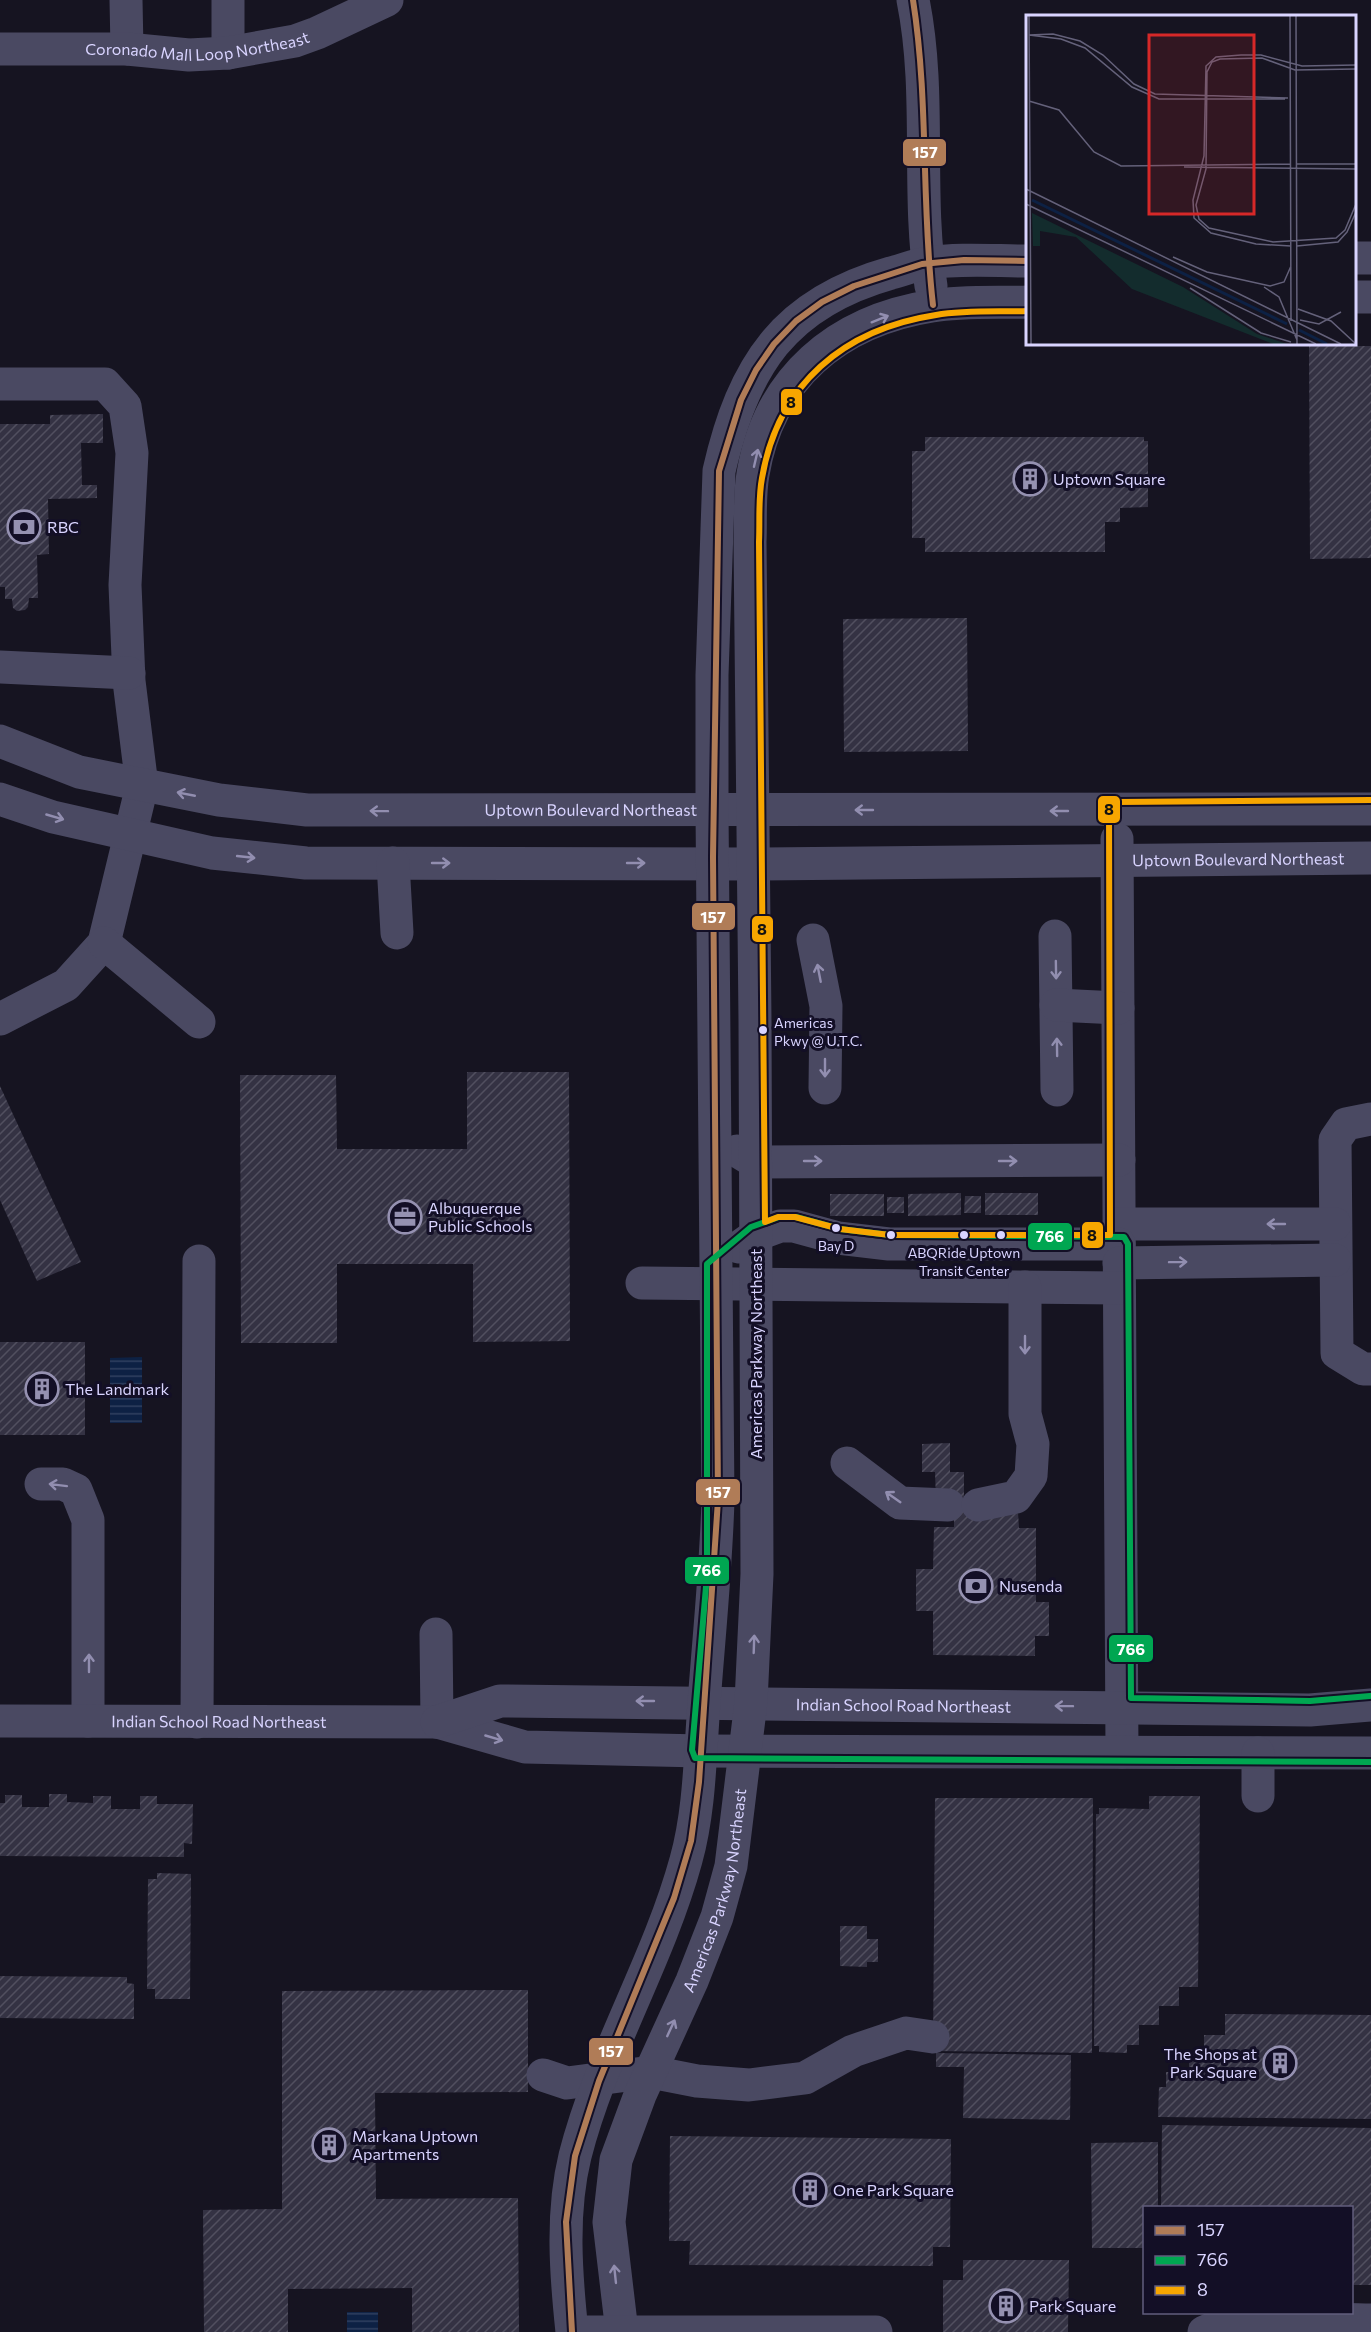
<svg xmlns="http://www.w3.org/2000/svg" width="1371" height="2332" font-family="Commissioner,sans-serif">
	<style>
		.water { fill: url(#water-rules) }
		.building { fill: url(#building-hatch) }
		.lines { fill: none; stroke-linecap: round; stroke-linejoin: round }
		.minor { stroke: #4a4962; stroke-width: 33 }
		.bus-1-casing { stroke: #130f26; stroke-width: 10 }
		.bus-2-casing { stroke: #130f26; stroke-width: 10 }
		.bus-3-casing { stroke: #130f26; stroke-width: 10 }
		.bus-1 { stroke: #b07c57; stroke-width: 6 }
		.bus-2 { stroke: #00a651; stroke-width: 6 }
		.bus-3 { stroke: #f7a600; stroke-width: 6 }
		.oneway { stroke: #928eb0 }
		.bus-dot { fill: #d9d4ff; stroke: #130f26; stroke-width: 2 }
		.labels { text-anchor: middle; stroke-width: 6; stroke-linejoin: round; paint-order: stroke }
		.bus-label { font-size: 14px; fill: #d9d4ff; stroke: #130f26 }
		.street-label { font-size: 16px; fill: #d9d4ff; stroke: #130f26 }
		.poi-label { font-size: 16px; fill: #d9d4ff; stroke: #130f26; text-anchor: start }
		.inset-river { fill: none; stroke: #0d2144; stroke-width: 3 }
		.inset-road { fill: none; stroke: #64617a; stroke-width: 1.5 }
		.view { fill: #d62828; fill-opacity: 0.15; stroke: #d62828; stroke-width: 3 }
		.inset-edge { fill: none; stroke: #d9d4ff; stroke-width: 3 }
		.line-badge { stroke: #130f26; stroke-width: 2 }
		.badge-label { font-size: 16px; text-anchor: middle; font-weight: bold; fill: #fff }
		.pale-badge-label { font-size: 16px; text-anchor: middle; font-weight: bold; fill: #111 }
	</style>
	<defs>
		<pattern id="water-rules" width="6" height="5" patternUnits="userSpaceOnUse" patternTransform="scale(1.5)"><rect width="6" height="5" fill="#0d2144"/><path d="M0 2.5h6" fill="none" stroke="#304060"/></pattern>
		<pattern id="building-hatch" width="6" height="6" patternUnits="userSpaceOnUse" patternTransform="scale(1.5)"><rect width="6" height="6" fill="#343243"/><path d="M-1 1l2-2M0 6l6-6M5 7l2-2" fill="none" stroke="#514f5f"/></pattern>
	</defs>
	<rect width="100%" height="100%" fill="#161421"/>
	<g class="water">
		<path d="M142 1357V1423H110V1358Z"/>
		<rect x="347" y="2312" width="31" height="20"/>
	</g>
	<g class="building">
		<path d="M1309 346H1371V558L1310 559Z"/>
		<path d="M103 414V443H81L82 485H97V498L48 499 49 554 37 555 38 598H29L28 607 25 610 17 611 13 608 12 599H5V587H0V424H50V415Z"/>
		<path d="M925 437H1144V441H1148V507L1120 508V522H1105V552H925V538H912V451H925Z"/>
		<path d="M967 618 968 751 844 752 843 619Z"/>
		<path d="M467 1072H569L570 1341 473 1342V1264H337V1343H241L240 1075H336L337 1149H467Z"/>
		<path d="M0 1086 81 1262 37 1281 0 1200Z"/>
		<path d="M961 1193V1215L908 1216V1194Z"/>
		<rect x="985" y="1193" width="53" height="22"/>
		<rect x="830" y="1194" width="54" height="22"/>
		<path d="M965 1196H981V1213H964Z"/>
		<rect x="887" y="1197" width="17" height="16"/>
		<rect x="0" y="1342" width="85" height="93"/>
		<path d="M950 1443V1472H964V1499L1018 1512 1019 1528H1036V1602H1049V1636H1035V1656L933 1655V1611H916V1569H933L934 1527H954V1512L936 1500 935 1472H922V1444Z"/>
		<path d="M49 1794H67V1802L93 1803V1796H111V1809H140V1796H157V1804H193L192 1844 184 1843V1857L0 1856V1803H5V1795H22V1807H49Z"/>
		<path d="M1149 1796H1200L1198 1987H1179V2006H1159V2025H1139V2045H1127V2053L1099 2052V2046H1094L1096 1814H1099V1808L1149 1809Z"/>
		<path d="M935 1798H1093L1092 2053 933 2051Z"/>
		<path d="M157 1873 191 1874 190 1999H155V1989H147L148 1879H157Z"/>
		<path d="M840 1926H867V1939H878V1962H867V1967L840 1966Z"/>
		<path d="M0 1976 127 1977V1983L134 1984V2019L0 2018Z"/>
		<path d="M528 1990V2092L375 2093 376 2199 518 2198 519 2332H412V2288L288 2289V2332H204L203 2210 282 2209V1991Z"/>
		<path d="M1225 2014 1371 2015V2119L1158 2117 1159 2087H1166V2072H1189V2054H1204V2035H1225Z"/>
		<path d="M936 2053 1071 2055 1070 2120 963 2118 964 2067H936Z"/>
		<path d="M1162 2125 1371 2128V2285H1352V2208H1161Z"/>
		<path d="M670 2136 951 2139 950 2247H933V2266L689 2265 690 2241H669Z"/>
		<path d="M1158 2142V2208H1144V2248H1092L1091 2143Z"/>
		<path d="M963 2260H1069L1068 2332H943V2280H963Z"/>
	</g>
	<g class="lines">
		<g class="minor">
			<path d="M126 0 127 49"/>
			<path d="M228 0V53"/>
			<path d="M913 0C932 94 916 191 931 286"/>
			<path id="s1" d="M0 49H127L189 55 228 53 295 41 317 33 387 0"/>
			<path d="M1354 258H1371"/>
			<path d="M1354 297H1371"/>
			<path d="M0 384H105L125 406 132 453 125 585 129 681 142 786 104 943 66 985 0 1019"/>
			<path d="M0 667 129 673"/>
			<path id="s2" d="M0 741 79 772 219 800 307 810 1371 809"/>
			<path id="s3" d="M0 799 53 817 212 853 306 863 753 864 1371 858"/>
			<path d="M1117 839 1122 1752"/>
			<path d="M393 863 397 933"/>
			<path d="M1055 936 1057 1090"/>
			<path d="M813 940 826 1006 825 1088"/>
			<path d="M104 943 199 1022"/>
			<path d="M1056 1005 1118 1008"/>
			<path d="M1371 1119 1346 1124 1335 1140 1337 1353 1363 1369H1371"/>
			<path d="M737 1151 755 1162 1119 1160"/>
			<path d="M1119 1224H1335"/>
			<path d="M739 1247 756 1235 780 1226H794L838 1238 889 1244H1119"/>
			<path d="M1119 1263 1335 1260"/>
			<path d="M642 1283 1119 1288"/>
			<path d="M847 1463 900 1503 948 1505"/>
			<path d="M41 1484H63L76 1490 88 1520V1721"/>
			<path d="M978 1505 1016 1497 1031 1476 1033 1444 1025 1414V1287"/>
			<path d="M436 1634 437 1722"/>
			<path id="s4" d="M0 1721 437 1722 525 1747 701 1751 1371 1753"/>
			<path d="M197 1722 199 1261"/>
			<path id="s5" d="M437 1722 500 1701 1310 1710 1371 1705"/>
			<path d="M1258 1753V1796"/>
			<path d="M543 2075 567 2083 651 2072 697 2081 749 2085 805 2078 853 2051 906 2033 933 2037"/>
			<path id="s6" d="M622 2332 609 2222 616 2160 640 2095 692 1981 717 1917 731 1866 751 1702 757 1574 755 1021 750 542C751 520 749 496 753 474 769 378 837 321 932 306 962 301 996 303 1028 302"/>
			<path d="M876 2332H572C566 2275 561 2213 575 2156 601 2054 658 1962 686 1860 700 1810 700 1754 704 1703 709 1635 716 1568 718 1500L712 810V675L719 471C743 366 784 303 891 273 903 270 915 265 927 263 959 258 995 261 1028 261"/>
			<path d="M1204 2332C1245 2312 1324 2320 1371 2320"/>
		</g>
		<g class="bus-1-casing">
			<g id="bus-1">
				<path d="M913 0C929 101 921 203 933 305"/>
				<path d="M572 2332 566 2222 575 2156 599 2081 674 1898 691 1841 699 1782 718 1500 713 857 719 471 741 400 756 370 774 344 796 321 822 302 854 286 922 264 964 260 1028 261"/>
			</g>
		</g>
		<g class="bus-2-casing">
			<path id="bus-2" d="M1370 1696 1310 1701 1131 1698 1128 1244 1124 1237 890 1235 840 1229 796 1217H779L751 1227 707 1264V1575L692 1750 695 1758 1371 1762"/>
		</g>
		<g class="bus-3-casing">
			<path id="bus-3" d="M1028 311C997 312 966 310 936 315 844 329 778 384 762 478 758 499 760 521 759 542L765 1222 778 1217H795L840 1229 890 1235H1110L1109 806 1117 802 1371 800"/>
		</g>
		<use href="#bus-1" class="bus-1"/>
		<use href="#bus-2" class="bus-2"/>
		<use href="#bus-3" class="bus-3"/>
	</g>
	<defs><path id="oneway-shaft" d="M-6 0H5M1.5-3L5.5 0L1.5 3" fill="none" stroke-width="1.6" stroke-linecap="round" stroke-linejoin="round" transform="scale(1.5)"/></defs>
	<g class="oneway">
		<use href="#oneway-shaft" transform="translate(880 319) rotate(-22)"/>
		<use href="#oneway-shaft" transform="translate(756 458) rotate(-77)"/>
		<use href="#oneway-shaft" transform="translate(186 794) rotate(-169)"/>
		<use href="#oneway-shaft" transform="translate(864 810) rotate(-180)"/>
		<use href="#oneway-shaft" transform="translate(379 811) rotate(-179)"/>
		<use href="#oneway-shaft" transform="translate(1059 811) rotate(-180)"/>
		<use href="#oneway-shaft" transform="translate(55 817) rotate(16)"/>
		<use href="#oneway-shaft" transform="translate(246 857) rotate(6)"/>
		<use href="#oneway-shaft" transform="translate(441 863)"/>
		<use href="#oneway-shaft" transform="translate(636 863)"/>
		<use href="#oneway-shaft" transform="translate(1056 970) rotate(89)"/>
		<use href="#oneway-shaft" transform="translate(819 973) rotate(-101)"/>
		<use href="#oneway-shaft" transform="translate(1057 1047) rotate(-91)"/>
		<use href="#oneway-shaft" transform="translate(825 1068) rotate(90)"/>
		<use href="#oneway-shaft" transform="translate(813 1161)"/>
		<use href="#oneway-shaft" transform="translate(1008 1161)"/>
		<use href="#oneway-shaft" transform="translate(1276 1224) rotate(180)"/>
		<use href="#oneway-shaft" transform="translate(1178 1262) rotate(-1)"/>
		<use href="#oneway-shaft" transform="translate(1025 1345) rotate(90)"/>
		<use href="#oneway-shaft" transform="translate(58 1485) rotate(-173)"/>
		<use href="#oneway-shaft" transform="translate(893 1497) rotate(-145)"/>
		<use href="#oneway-shaft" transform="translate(754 1644) rotate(-88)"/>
		<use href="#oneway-shaft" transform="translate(89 1663) rotate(-90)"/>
		<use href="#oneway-shaft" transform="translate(645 1701) rotate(-180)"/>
		<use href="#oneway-shaft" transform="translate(1064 1706) rotate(-179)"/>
		<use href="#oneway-shaft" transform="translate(494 1738) rotate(16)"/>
		<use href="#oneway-shaft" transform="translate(671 2028) rotate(-65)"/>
		<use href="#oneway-shaft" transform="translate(615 2274) rotate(-96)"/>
	</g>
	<defs>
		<g id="building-ring" transform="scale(1.725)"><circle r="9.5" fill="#130f26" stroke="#9591b1" stroke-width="1.5"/><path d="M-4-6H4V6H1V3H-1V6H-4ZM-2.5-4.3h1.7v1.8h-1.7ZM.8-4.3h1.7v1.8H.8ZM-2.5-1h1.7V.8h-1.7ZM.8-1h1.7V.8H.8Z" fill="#9591b1"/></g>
		<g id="bank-ring" transform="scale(1.725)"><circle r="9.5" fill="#130f26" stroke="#9591b1" stroke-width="1.5"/><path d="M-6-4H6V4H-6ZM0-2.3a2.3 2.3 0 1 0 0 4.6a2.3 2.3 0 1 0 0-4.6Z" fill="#9591b1"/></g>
		<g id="office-ring" transform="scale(1.725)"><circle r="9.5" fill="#130f26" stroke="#9591b1" stroke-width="1.5"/><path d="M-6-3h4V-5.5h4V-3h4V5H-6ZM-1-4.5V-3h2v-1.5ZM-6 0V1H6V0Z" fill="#9591b1"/></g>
	</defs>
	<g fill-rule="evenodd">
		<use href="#building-ring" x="1030" y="479"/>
		<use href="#bank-ring" x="24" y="527"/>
		<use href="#office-ring" x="405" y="1217"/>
		<use href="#building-ring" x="42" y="1389"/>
		<use href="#bank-ring" x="976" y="1586"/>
		<use href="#building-ring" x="1280" y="2063"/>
		<use href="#building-ring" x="329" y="2145"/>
		<use href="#building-ring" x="810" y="2190"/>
		<use href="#building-ring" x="1006" y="2306"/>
	</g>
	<g class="bus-dot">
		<circle cx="763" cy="1030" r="5"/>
		<circle cx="836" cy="1228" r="5"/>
		<circle cx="891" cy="1235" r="5"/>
		<circle cx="964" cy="1235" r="5"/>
		<circle cx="1001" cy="1235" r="5"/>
	</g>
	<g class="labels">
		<g class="bus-label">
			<text x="774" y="1028" text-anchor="start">Americas<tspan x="774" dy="18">Pkwy @ U.T.C.</tspan></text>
			<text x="836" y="1251">Bay D</text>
			<text x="964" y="1258">ABQRide Uptown<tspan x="964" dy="18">Transit Center</tspan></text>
		</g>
		<g class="street-label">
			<text dy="6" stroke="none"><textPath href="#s1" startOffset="198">Coronado Mall Loop Northeast</textPath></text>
			<text dy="6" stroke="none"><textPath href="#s2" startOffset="600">Uptown Boulevard Northeast</textPath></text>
			<text dy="6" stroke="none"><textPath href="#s3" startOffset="1246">Uptown Boulevard Northeast</textPath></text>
			<text transform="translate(756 1354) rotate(-90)" y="6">Americas Parkway Northeast</text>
			<text dy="6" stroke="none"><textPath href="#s5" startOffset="470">Indian School Road Northeast</textPath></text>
			<text dy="6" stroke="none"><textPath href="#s4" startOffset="219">Indian School Road Northeast</textPath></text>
			<text dy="6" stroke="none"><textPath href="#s6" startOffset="462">Americas Parkway Northeast</textPath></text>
		</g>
		<g class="poi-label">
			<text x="1053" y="485">Uptown Square</text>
			<text x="47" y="533">RBC</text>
			<text x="428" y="1214">Albuquerque<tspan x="428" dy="18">Public Schools</tspan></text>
			<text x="65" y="1395">The Landmark</text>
			<text x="999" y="1592">Nusenda</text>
			<text x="1257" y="2060" text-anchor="end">The Shops at<tspan x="1257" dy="18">Park Square</tspan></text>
			<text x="352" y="2142">Markana Uptown<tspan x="352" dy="18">Apartments</tspan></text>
			<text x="833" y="2196">One Park Square</text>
			<text x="1029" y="2312">Park Square</text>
		</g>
	</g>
	<g transform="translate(1026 15)">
		<rect width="330" height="330" fill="#161421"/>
		<path d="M6 198 157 272 231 319 261 329H247L106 274 50 222 14 216V231H7Z" fill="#132c2d"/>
		<path class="inset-river" d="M6 185 261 309M273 315 301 329"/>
		<path class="inset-road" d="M3 1 5 329M264 1 265 306M270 1 271 329M3 20 27 19 54 26 77 40 108 69 129 79 262 83M3 20 35 24 59 33 106 72 133 84H259M330 54 269 55 236 43 194 44 186 47 181 57 180 154 170 190 173 204 183 213 247 227 310 223 319 215 330 189M3 86 33 95 68 137 95 151 264 149M270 149H330M158 152 330 154M0 174 315 329M0 189 290 329M265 231 230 229 185 218 168 203 167 185 178 141 180 51 190 42 215 40H235L276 51 330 50M271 231 312 227 321 217 330 197M147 242 181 257 244 271 258 267 265 251M238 272 253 282 271 325M164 273 235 318 265 327M272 294 305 306 330 329M274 305 293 309 315 297"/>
		<path class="view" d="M123 20H228V199H123Z"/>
		<rect width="330" height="330" class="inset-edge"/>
	</g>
	<g class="line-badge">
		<rect x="902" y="138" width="45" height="29" rx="6" fill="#b07c57"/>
		<rect x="780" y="388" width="23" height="28" rx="6" fill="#f7a600"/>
		<rect x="1097" y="795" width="24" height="29" rx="6" fill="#f7a600"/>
		<rect x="691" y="902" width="45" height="29" rx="6" fill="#b07c57"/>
		<rect x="751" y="915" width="23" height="28" rx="6" fill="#f7a600"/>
		<rect x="1081" y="1221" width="23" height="28" rx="6" fill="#f7a600"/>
		<rect x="1027" y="1222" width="46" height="29" rx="6" fill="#00a651"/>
		<rect x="695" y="1478" width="46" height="28" rx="6" fill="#b07c57"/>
		<rect x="684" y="1556" width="46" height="29" rx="6" fill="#00a651"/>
		<rect x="1108" y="1634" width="46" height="29" rx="6" fill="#00a651"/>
		<rect x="588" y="2037" width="46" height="29" rx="6" fill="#b07c57"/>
	</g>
	<g class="badge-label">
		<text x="925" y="158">157</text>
		<text x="713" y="923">157</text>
		<text x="1050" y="1242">766</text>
		<text x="718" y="1498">157</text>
		<text x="707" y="1576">766</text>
		<text x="1131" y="1655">766</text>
		<text x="611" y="2057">157</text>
	</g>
	<g class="pale-badge-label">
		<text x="791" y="408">8</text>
		<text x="1109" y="815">8</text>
		<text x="762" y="935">8</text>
		<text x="1092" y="1241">8</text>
	</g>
	<rect x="1143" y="2206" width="210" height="108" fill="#130f26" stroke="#625e7d" stroke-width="1.5"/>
	<rect x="1155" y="2226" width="30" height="9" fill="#b07c57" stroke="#625e7d" stroke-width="1.5"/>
	<text x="1197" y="2236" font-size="18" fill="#d9d4ff">157</text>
	<rect x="1155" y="2256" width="30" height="9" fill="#00a651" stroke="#625e7d" stroke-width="1.5"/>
	<text x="1197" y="2266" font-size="18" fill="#d9d4ff">766</text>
	<rect x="1155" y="2286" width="30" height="9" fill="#f7a600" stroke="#625e7d" stroke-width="1.5"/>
	<text x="1197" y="2296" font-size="18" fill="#d9d4ff">8</text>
</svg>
